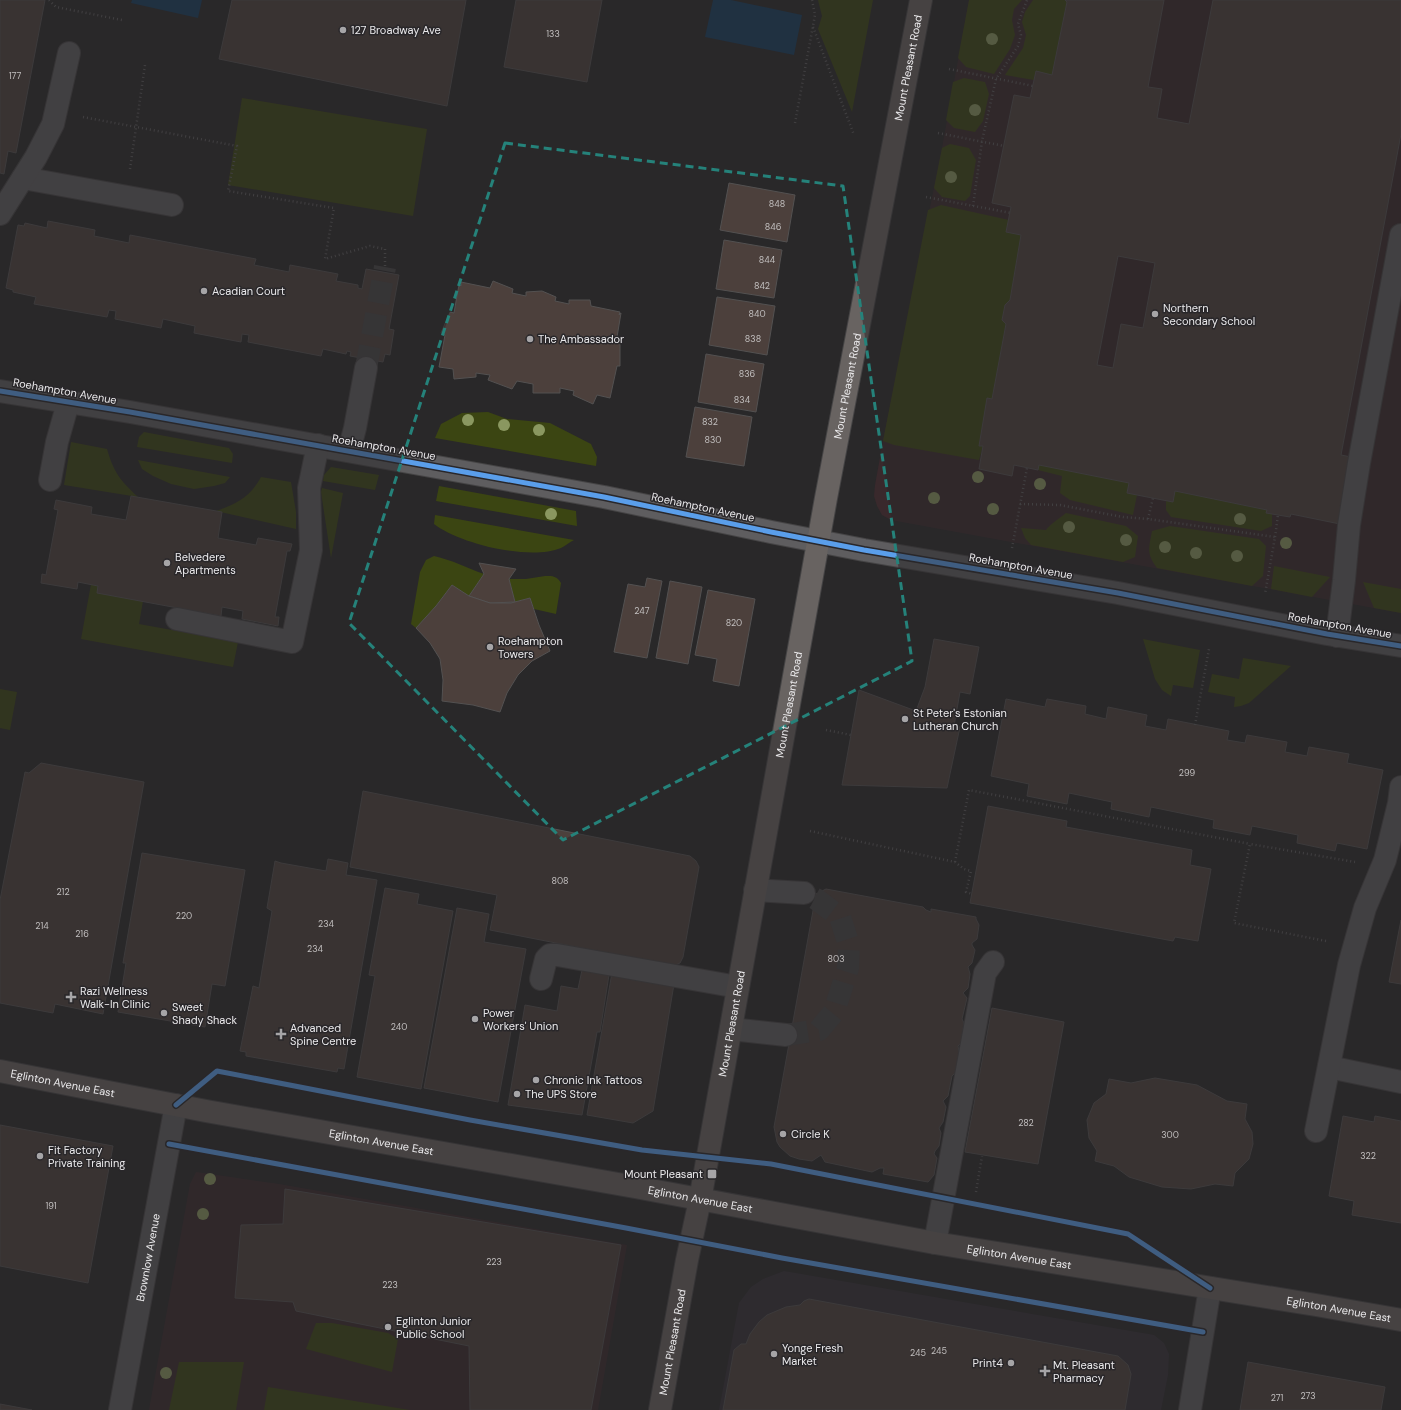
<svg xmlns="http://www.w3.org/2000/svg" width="1401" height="1410" font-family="'DM Sans',sans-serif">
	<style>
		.built { fill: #343037 }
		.education { fill: #39292c }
		.green { fill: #3b4512 }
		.water { fill: #153c5d }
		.building { fill: #4c403c; stroke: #535151; fill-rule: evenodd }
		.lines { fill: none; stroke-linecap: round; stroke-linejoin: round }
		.minor-tunnel { stroke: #464546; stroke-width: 22; stroke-dasharray: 22 11; stroke-linecap: butt }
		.minor-casing { stroke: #454445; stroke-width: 24 }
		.major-casing { stroke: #454445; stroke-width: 24 }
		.path { stroke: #5d5d5e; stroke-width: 2.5; stroke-dasharray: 1 3; stroke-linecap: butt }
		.minor { stroke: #5e5d5f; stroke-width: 22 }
		.major { stroke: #686361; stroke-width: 22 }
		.cycleway-casing { stroke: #29272a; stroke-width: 8 }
		.cycleway { stroke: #5a9eea; stroke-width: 5 }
		.tree { fill: #8a9760 }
		.marked { fill: none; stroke: #25827a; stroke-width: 3; stroke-dasharray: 8 5; stroke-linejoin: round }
		.poi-dot { fill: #a6a5a7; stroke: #29272a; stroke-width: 1.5 }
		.labels { text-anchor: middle; stroke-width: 3; stroke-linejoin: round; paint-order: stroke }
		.number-label { font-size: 9px; fill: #c2bfbf }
		.poi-label { font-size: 11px; fill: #eae9eb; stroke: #29272a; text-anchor: start }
		.street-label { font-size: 11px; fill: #eae9eb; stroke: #29272a }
	</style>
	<rect width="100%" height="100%" fill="#292829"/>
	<path class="built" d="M784 1271 1154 1335 1164 1343 1169 1354 1168 1375 1161 1410H719L739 1303 751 1287 763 1279Z"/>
	<g class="education">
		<path d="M969 0H1401V613L891 520 882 515 877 506 874 496 875 485 883 441 942 148Z"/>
		<path d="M196 1172 279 1184 627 1245 598 1410H149L190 1184Z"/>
	</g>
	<g class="green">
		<path d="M818 0H873L852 112 818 29 822 16Z"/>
		<path d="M969 0H1022L1014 9 1012 20 1015 35 1010 49 994 74 966 67 958 58Z"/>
		<path d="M1033 0H1065L1067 2 1052 75 1036 71 1034 80 1005 75 1023 48 1026 35 1022 22 1025 12Z"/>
		<path d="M964 78 985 82 989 94 983 121 975 132 954 128 946 120 953 82Z"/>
		<path d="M242 98 427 129 413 216 228 185Z"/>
		<path d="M950 144 969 148 976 160 970 196 965 201 942 197 934 188 942 148Z"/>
		<path d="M941 205 1009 220 1006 232 1021 235 1010 300 1005 305 1002 320 1006 324 992 399 987 398 979 445 983 446 979 460 894 445 883 441 928 210Z"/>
		<path d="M488 412 507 419 550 423 591 444 597 457 596 466 435 438 441 424 462 413Z"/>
		<path d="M144 432 229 448 233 454 232 463 137 447 139 437Z"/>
		<path d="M71 442 107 449C114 473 120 480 138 497L64 485Z"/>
		<path d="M138 460 230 477 225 483 214 486 194 489 171 484 153 476 142 469Z"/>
		<path d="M1039 465 1129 483 1127 493 1137 495 1133 515 1070 500 1060 493 1062 476 1038 470Z"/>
		<path d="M331 467 379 475 375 490 323 481 324 475Z"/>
		<path d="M261 477 291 482 296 512V529L216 511C237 504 250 497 261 477Z"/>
		<path d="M439 486 576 511 577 526 436 501Z"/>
		<path d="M322 488 343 493 331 558 321 492Z"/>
		<path d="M1175 491 1267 510 1272 514V526L1261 531 1171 517 1166 510V501L1173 502Z"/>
		<path d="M1066 513 1126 526 1138 536 1135 557 1123 562 1031 545 1025 538 1021 528 1046 530C1049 525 1060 518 1066 513Z"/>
		<path d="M435 515 574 540C570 542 565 546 561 548 530 561 460 544 434 524Z"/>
		<path d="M1170 526 1259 539 1266 546 1263 576 1252 586 1157 568C1146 553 1149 548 1152 531Z"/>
		<path d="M434 556C452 560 467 568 484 574L469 596 452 585 436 606 416 628 411 624 420 572 426 560Z"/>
		<path d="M1274 566 1330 577 1312 597 1271 589Z"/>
		<path d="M545 576C553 576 557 576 561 583L556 614 534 609 530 598 515 602 509 579H526Z"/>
		<path d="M1363 582 1401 589V613L1374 608Z"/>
		<path d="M91 584 98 586 143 601 139 624 238 642 233 667 81 639Z"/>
		<path d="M1143 639 1200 650 1193 688 1173 685 1171 696 1162 690 1155 679Z"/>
		<path d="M1243 658 1291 666 1249 703 1241 706 1234 707 1235 697 1208 692 1212 674 1239 679Z"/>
		<path d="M0 689 17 692 10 730 0 728Z"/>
		<path d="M316 1323H332L388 1333 398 1339 392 1372 306 1349Z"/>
		<path d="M179 1362H244L236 1410H169Z"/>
		<path d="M268 1387 410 1410H264Z"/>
	</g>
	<g class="water">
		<path d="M132 0H202L198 18 131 3Z"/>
		<path d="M713 0H731L802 15 794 55 705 37Z"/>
	</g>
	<g class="building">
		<path d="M0 0H45L16 153 8 151 4 174 0 173Z"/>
		<path d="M232 0H466L447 106 219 59Z"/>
		<path d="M516 0H602L587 82 504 67Z"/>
		<path d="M1065 0H1164L1148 87 1162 89 1157 118 1189 124 1213 0H1401V134L1341 455 1351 457 1340 524 1291 514 1290 517 1266 513 1267 510 1175 491 1173 502 1137 495 1127 493 1129 483 1039 465 1038 470 1014 465 1012 476 979 469 983 446H979L987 398 992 399 1006 324 1002 320 1005 305 1010 300 1021 235 1006 232 1011 207 992 203 1014 95 1030 98 1036 71 1052 75 1067 2ZM1118 256 1155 263 1143 328 1121 324 1113 368 1097 365Z"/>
		<path d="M729 183 795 195 787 242 720 230Z"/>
		<path d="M48 221 95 230 94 236 129 243 130 235 256 259 254 265 289 272 290 265 338 274 336 281 358 285V288L362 289 366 269 399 275 389 329 394 330 390 355 385 354 383 362 350 356 351 352 347 351 346 354 323 349 321 356 248 342 249 335 242 334 241 342 194 333 195 326 163 319 161 328 115 319 116 311 109 310 107 317 34 304 36 297 13 292V290L6 288 18 225 24 226 25 223 47 228Z"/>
		<path d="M724 240 782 250 774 298 716 289Z"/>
		<path d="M493 281 513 289 512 293 526 296V292L542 291 556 297 555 301 569 304V300H590L591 306 620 312 619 315 621 313 616 343 620 344V366H617L610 398 597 395 593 404 573 395 574 391 560 388V393H533V384L517 381 512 389 488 380 490 375 476 373V377L454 379 453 369 439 367 445 335 441 333 450 312 454 313 459 284 461 286V282L490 288Z"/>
		<path d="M717 297 775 306 767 355 709 345Z"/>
		<path d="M706 354 764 364 756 412 698 402Z"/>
		<path d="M695 407 752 417 744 466 686 457Z"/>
		<path d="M131 496 222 512 218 538 256 545 258 538 292 544 290 551H287L275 617H279L278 626 242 619 243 611 222 607 221 616 97 593 98 586 78 582 77 589 41 583 42 574 46 575 58 510 54 509 56 500 92 507 91 514 126 520Z"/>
		<path d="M479 563 516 569 509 579 515 602 490 603 469 596 484 574Z"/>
		<path d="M647 578 662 581 647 658 614 652 628 584 645 587Z"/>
		<path d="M670 581 702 587 688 664 656 658Z"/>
		<path d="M452 585 469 596 490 603H511L530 598 539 625 550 651 532 661 518 675 507 693 500 712 473 705 442 701 443 680 440 659 430 643 416 628 436 606Z"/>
		<path d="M708 590 755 599 739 686 713 681 717 659 695 655Z"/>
		<path d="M934 639 979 647 970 694 960 692 954 726 960 727 947 788 842 785 859 690 916 711 925 687Z"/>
		<path d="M1006 699 1045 707 1047 699 1086 706 1085 714 1106 719 1108 707 1147 715 1145 726 1166 730 1168 719 1229 731 1227 740 1245 743 1247 735 1287 742 1285 752 1307 756 1309 747 1349 754 1347 763 1383 770 1367 849 1337 843 1335 851 1297 843 1298 835 1252 826 1250 835 1213 828 1214 820 1151 807 1149 817 1111 809 1112 802 1069 793 1067 804 1027 796 1029 784 991 776Z"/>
		<path d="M41 763 144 782 103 1014 55 1004 53 1013 0 1003V900L25 772 29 773Z"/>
		<path d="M363 791 690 856 696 861 699 867 683 957 680 963 673 966 490 930 497 895 350 867Z"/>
		<path d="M988 806 1067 821 1066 827 1192 850 1190 865 1211 869 1198 941 1175 937 1173 941 970 903Z"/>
		<path d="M142 853 245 870 225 986 212 984 205 1027 118 1012 126 963H123Z"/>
		<path d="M328 859 348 863 346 875 377 880 344 1069 338 1068 337 1072 246 1056V1052L240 1051 253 986 259 988 272 911 267 908 275 861 281 863 326 871Z"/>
		<path d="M385 888 419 894 417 904 453 911 421 1089 357 1077 375 976 369 975Z"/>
		<path d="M826 889 923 907 926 910 931 912V909L976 917V919L979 925 977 939 972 943V945L975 950 972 963 968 967 970 974 968 988 963 993 967 998 962 1019 964 1023 961 1043 958 1046 959 1052 956 1072 952 1076 948 1096 943 1101 946 1107 943 1122 939 1128 941 1133 939 1146 935 1151 934 1154 937 1158 934 1175 928 1182 883 1174 884 1168H880L872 1172 825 1162 821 1155 812 1161 799 1159 790 1156 780 1147 777 1142 774 1127 816 894Z"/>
		<path d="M457 908 489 914 484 942 526 949 498 1102 424 1088Z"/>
		<path d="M1401 920V984L1389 982Z"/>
		<path d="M613 967 675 978 653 1111 633 1123 587 1115Z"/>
		<path d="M582 970 609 975 600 1032H597L582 1115 508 1105 525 1005 557 1011 561 986 578 989Z"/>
		<path d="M992 1008 1064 1022 1038 1164 965 1152Z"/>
		<path d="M1155 1078 1197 1085 1227 1101 1247 1104 1245 1119 1252 1132 1253 1144 1249 1159 1235 1173 1233 1186 1215 1184 1191 1189 1162 1187 1129 1177 1114 1166 1095 1161 1097 1151 1089 1138 1087 1120 1094 1103 1106 1094 1109 1079 1131 1083Z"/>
		<path d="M1343 1116 1374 1122 1375 1116 1401 1121V1223L1352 1215 1354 1201 1329 1196Z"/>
		<path d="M0 1125 113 1146 88 1283 0 1266Z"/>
		<path d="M285 1189 621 1245 591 1410H470L469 1346 296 1311 293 1302 235 1298 241 1225 283 1224Z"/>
		<path d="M809 1299 1118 1356 1128 1365 1131 1374 1125 1410H723L734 1350 741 1344H746L750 1334 759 1322 767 1315 786 1307 800 1305 804 1301Z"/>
		<path d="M1248 1362 1385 1387 1381 1410H1240Z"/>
		<path d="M0 1404 32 1410H0Z"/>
	</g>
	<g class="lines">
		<g class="minor-tunnel">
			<path d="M366 368 385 267"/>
			<path d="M786 1035 819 1030 834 1012 848 968 849 945 840 917 816 899 804 893"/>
		</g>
		<g class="minor-casing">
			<g id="minor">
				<path d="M23 178 172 205"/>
				<path d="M0 214 36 157 53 124 69 53"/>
				<path d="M0 391 130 412 604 497 771 532 864 550 1118 593 1327 634 1401 646"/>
				<path d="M349 451 355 428 366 368"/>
				<path d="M50 480 57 442 68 403"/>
				<path d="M177 619 292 642 311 550 309 488 318 445"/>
				<path d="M1337 636 1344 580 1349 525 1359 463 1401 235"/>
				<path d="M755 890 804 893"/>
				<path d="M541 979 546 959 550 955H557L738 987"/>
				<path d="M731 1029 786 1035"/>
				<path d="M1329 1067 1401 1082"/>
				<path d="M1316 1131 1349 965 1365 908 1385 860 1399 803 1401 787"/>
				<path d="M935 1243 985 973 993 962"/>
				<path id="s1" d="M120 1410 176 1105"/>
				<path d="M1190 1410 1210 1288"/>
			</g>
		</g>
		<g class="major-casing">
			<g id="major">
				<path id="s2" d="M0 1071 206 1111 635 1187 935 1243 1316 1305 1401 1320"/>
				<path id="s3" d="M660 1410 687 1260 700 1200 826 498 921 0"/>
			</g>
		</g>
		<g class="path">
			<path d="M49 0 56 7 122 20"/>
			<path d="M813 27 854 135"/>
			<path d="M949 69 1033 86"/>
			<path d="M83 117 237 146 228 191 334 208 325 259 370 246 385 249V267"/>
			<path d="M795 123 815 15 812 0"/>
			<path d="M938 133 1004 146"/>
			<path d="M130 169 145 65"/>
			<path d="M926 197 1011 213"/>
			<path d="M973 206 982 141 996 79 1018 46 1021 35 1018 24 1027 0"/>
			<path d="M1020 504 1060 505 1123 517 1148 519 1275 537 1265 594"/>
			<path d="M1148 519 1153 498"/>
			<path d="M1275 537 1278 515"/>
			<path d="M1012 548 1027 468"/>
			<path d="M1195 725 1209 649"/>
			<path d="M826 730 851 735"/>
			<path d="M810 831 955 862 964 869 971 871 966 892 972 894"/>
			<path d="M955 862 969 790 1250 844"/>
			<path d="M1326 941 1234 923 1250 844 1355 862"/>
			<path d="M976 1192 982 1156"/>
		</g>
		<use href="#minor" class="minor"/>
		<use href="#major" class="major"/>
		<g class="cycleway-casing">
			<g id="cycleway">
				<path d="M0 391 130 412 604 497 771 532 864 550 1118 593 1327 634 1401 646"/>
				<path d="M176 1105 217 1071 470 1120 642 1150 771 1164 1128 1234 1210 1288"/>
				<path d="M169 1144 626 1228 782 1258 1203 1332"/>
			</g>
		</g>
		<use href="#cycleway" class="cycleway"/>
	</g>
	<g class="tree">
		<circle cx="992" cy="39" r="6"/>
		<circle cx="975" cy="110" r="6"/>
		<circle cx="951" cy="177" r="6"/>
		<circle cx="468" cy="420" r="6"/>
		<circle cx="504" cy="425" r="6"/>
		<circle cx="539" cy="430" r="6"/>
		<circle cx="978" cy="477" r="6"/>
		<circle cx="1040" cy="484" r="6"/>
		<circle cx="934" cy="498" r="6"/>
		<circle cx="993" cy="509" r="6"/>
		<circle cx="551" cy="514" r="6"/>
		<circle cx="1240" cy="519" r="6"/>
		<circle cx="1069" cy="527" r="6"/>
		<circle cx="1126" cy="540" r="6"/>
		<circle cx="1286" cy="543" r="6"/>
		<circle cx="1165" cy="547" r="6"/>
		<circle cx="1196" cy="553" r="6"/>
		<circle cx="1237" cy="556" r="6"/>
		<circle cx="210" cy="1179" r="6"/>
		<circle cx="203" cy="1214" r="6"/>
		<circle cx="166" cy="1373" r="6"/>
	</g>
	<path d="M0 0H1401V1410H0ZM505 143 843 186 912 661 563 840 349 623Z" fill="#292829" fill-opacity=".55" fill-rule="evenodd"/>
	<path class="marked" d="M505 143 843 186 912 661 563 840 349 623Z"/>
	<g class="poi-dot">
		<circle cx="343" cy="30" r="4"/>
		<circle cx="204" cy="291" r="4"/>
		<circle cx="1155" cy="314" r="4"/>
		<circle cx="530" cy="339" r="4"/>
		<circle cx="167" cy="563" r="4"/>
		<circle cx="490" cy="647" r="4"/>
		<circle cx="905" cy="719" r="4"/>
		<path d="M69 991h4v4h4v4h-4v4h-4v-4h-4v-4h4z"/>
		<circle cx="164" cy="1013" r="4"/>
		<circle cx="475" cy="1019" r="4"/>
		<path d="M279 1028h4v4h4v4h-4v4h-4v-4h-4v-4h4z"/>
		<circle cx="536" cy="1080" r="4"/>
		<circle cx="517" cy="1094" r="4"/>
		<circle cx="783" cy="1134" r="4"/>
		<circle cx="40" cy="1156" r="4"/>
		<rect x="707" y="1169" width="10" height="10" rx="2"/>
		<circle cx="388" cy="1327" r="4"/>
		<circle cx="774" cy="1354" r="4"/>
		<circle cx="1011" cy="1363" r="4"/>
		<path d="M1043 1365h4v4h4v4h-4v4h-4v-4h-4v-4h4z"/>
	</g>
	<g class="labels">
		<g class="number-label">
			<text x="553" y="37">133</text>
			<text x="15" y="79">177</text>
			<text x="777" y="207">848</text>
			<text x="773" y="230">846</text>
			<text x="767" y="263">844</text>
			<text x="762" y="289">842</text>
			<text x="757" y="317">840</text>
			<text x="753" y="342">838</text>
			<text x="747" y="377">836</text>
			<text x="742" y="403">834</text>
			<text x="710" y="425">832</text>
			<text x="713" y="443">830</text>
			<text x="642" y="614">247</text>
			<text x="734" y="626">820</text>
			<text x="1187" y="776">299</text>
			<text x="560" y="884">808</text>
			<text x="63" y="895">212</text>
			<text x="184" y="919">220</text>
			<text x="326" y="927">234</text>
			<text x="42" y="929">214</text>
			<text x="82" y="937">216</text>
			<text x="315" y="952">234</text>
			<text x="836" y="962">803</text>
			<text x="399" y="1030">240</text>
			<text x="1026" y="1126">282</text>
			<text x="1170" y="1138">300</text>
			<text x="1368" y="1159">322</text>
			<text x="51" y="1209">191</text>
			<text x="494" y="1265">223</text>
			<text x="390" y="1288">223</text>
			<text x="939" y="1354">245</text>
			<text x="918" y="1356">245</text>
			<text x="1308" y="1399">273</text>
			<text x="1277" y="1401">271</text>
		</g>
		<g class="poi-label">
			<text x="351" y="34">127 Broadway Ave</text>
			<text x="212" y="295">Acadian Court</text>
			<text x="1163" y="312">Northern<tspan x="1163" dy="13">Secondary School</tspan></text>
			<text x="538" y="343">The Ambassador</text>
			<text x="175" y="561">Belvedere<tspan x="175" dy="13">Apartments</tspan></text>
			<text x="498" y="645">Roehampton<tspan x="498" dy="13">Towers</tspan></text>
			<text x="913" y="717">St Peter's Estonian<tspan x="913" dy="13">Lutheran Church</tspan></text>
			<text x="80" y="995">Razi Wellness<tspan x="80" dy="13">Walk-In Clinic</tspan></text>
			<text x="172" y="1011">Sweet<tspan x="172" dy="13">Shady Shack</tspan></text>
			<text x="483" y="1017">Power<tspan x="483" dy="13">Workers' Union</tspan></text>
			<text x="290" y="1032">Advanced<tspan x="290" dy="13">Spine Centre</tspan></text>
			<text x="544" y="1084">Chronic Ink Tattoos</text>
			<text x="525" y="1098">The UPS Store</text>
			<text x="791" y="1138">Circle K</text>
			<text x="48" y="1154">Fit Factory<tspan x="48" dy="13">Private Training</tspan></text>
			<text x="703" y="1178" text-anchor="end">Mount Pleasant</text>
			<text x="396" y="1325">Eglinton Junior<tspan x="396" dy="13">Public School</tspan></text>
			<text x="782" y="1352">Yonge Fresh<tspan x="782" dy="13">Market</tspan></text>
			<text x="1003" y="1367" text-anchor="end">Print4</text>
			<text x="1053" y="1369">Mt. Pleasant<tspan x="1053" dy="13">Pharmacy</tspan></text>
		</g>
		<g class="street-label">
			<text dy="4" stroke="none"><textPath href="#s3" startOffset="1365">Mount Pleasant Road</textPath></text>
			<text dy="4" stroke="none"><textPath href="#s3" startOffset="1041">Mount Pleasant Road</textPath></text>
			<text transform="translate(65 391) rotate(10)" y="4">Roehampton Avenue</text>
			<text transform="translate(384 447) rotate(10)" y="4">Roehampton Avenue</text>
			<text transform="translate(703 507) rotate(12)" y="4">Roehampton Avenue</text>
			<text transform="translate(1021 566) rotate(10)" y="4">Roehampton Avenue</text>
			<text transform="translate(1340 625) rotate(10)" y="4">Roehampton Avenue</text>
			<text dy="4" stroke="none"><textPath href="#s3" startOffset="717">Mount Pleasant Road</textPath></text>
			<text dy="4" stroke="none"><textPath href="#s3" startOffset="393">Mount Pleasant Road</textPath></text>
			<text dy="4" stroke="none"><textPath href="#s2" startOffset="64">Eglinton Avenue East</textPath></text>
			<text dy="4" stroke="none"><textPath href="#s2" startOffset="388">Eglinton Avenue East</textPath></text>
			<text dy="4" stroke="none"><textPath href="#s2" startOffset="712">Eglinton Avenue East</textPath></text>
			<text dy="4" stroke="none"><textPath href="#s2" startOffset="1036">Eglinton Avenue East</textPath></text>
			<text dy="4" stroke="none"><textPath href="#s1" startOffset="155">Brownlow Avenue</textPath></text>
			<text dy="4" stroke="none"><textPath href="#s2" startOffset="1360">Eglinton Avenue East</textPath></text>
			<text dy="4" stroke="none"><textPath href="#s3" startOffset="69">Mount Pleasant Road</textPath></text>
		</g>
	</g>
</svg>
